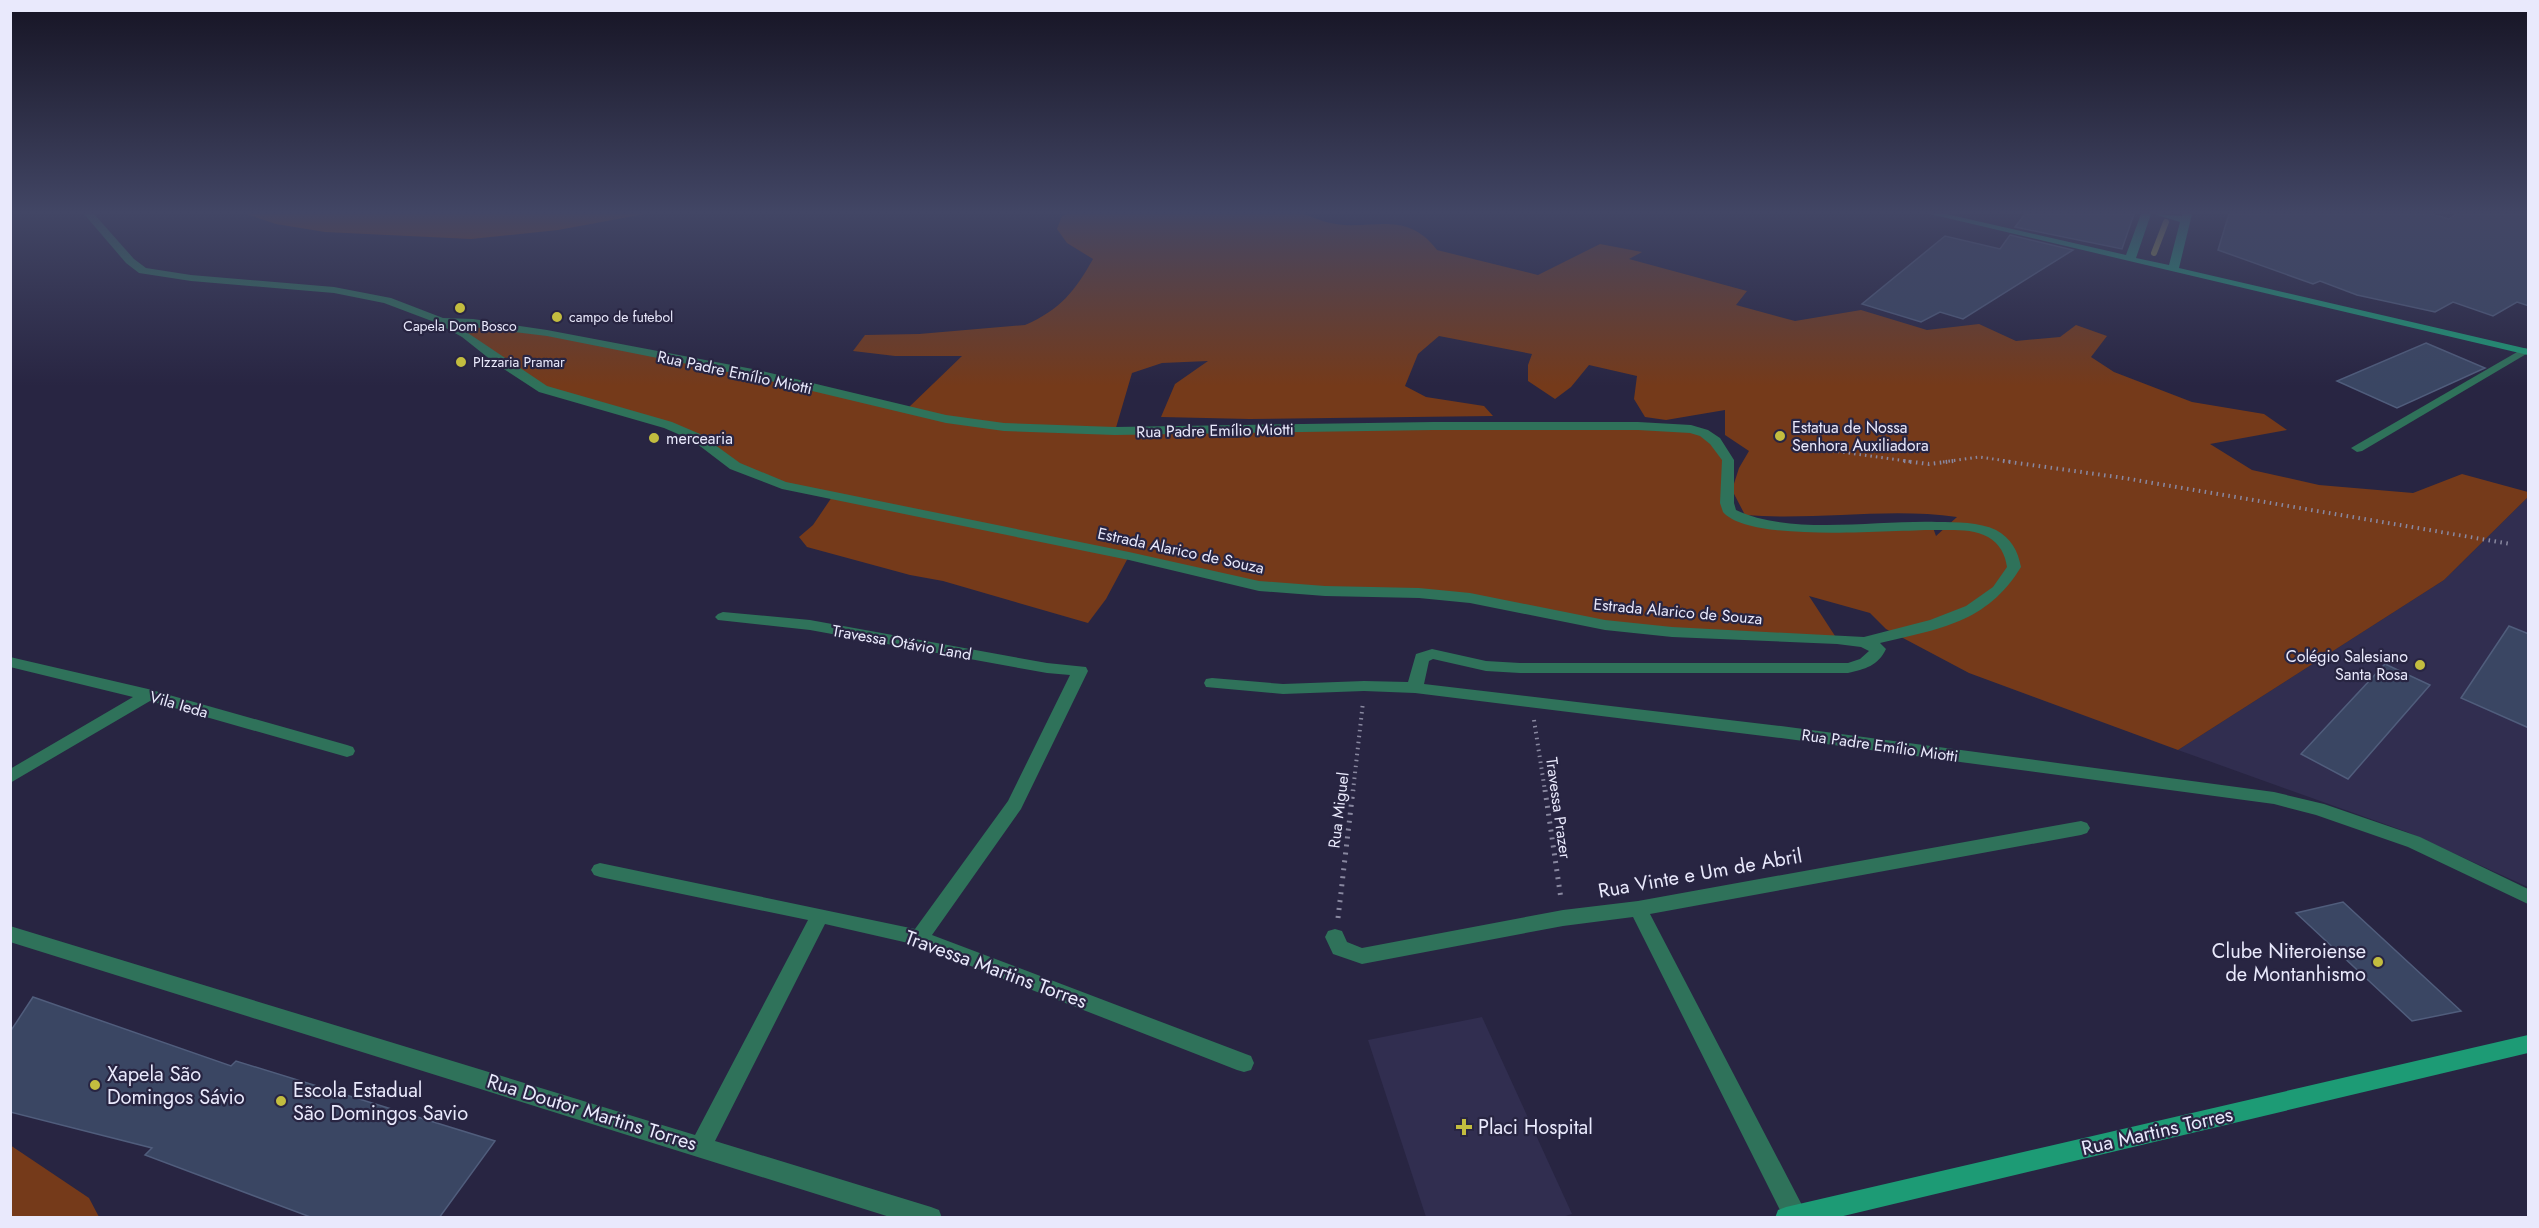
<svg xmlns="http://www.w3.org/2000/svg" width="2539" height="1228" font-family="Jost,sans-serif">
	<style>
		.built { fill: #312e50 }
		.green { fill: #753a1a; fill-rule: evenodd }
		.lines { fill: none; stroke-linecap: round; stroke-linejoin: round }
		.stream { stroke: #99964c; stroke-width: 6 }
		.building { fill: #3a4663; stroke: #505d7c; stroke-width: 1.5 }
		.path-far2 { stroke: #8988a0; stroke-width: 3; stroke-dasharray: 1.5 4; stroke-linecap: butt }
		.path-far1 { stroke: #8988a0; stroke-width: 4; stroke-dasharray: 1.5 4.5; stroke-linecap: butt }
		.path { stroke: #8988a0; stroke-width: 5; stroke-dasharray: 2 6; stroke-linecap: butt }
		.street { fill: #2f725a; fill-rule: evenodd }
		.secondary { fill: #1d9b75; fill-rule: evenodd }
		.poi-dot { fill: #c3bd3f; stroke: #282542; stroke-width: 2 }
		.labels { text-anchor: middle; stroke-width: 4.5; stroke-linejoin: round; paint-order: stroke }
		.far-poi-label { font-size: 14px; fill: #e9e9fc; stroke: #282542; text-anchor: start }
		.street-label { font-size: 16px; fill: #e9e9fc; stroke: #282542 }
		.poi-label { font-size: 16px; fill: #e9e9fc; stroke: #282542; text-anchor: start }
		.near-street-label { font-size: 20px; fill: #e9e9fc; stroke: #282542 }
		.near-poi-label { font-size: 20px; fill: #e9e9fc; stroke: #282542; text-anchor: start }
	</style>
	<rect width="100%" height="100%" fill="#282542"/>
	<g class="built">
		<path d="M2528 497V887L2407 832 2178 750 2444 580Z"/>
		<path d="M1482 1017 1572 1214 1559 1218 1426 1217 1368 1040Z"/>
	</g>
	<g class="green">
		<path d="M246 214H645L558 230 471 239 325 232 276 224Z"/>
		<path d="M1068 214H1304C1313 217 1321 221 1330 223 1371 232 1405 208 1437 250L1538 275 1600 244 1642 252 1629 259 1747 291 1736 305 1795 321 1861 310 1927 330 1979 324 2016 341 2060 337 2076 325 2107 336 2091 357 2114 372 2192 402 2264 414 2287 430 2210 444 2252 470 2319 485 2413 493 2462 474 2528 492V497L2444 580 2178 750 1969 673 1886 629 1870 613 1809 596 1837 639 1672 632 1470 598 1281 588 1129 556 1106 599 1088 623 943 581 910 575 807 547 799 537 813 525 832 497 755 475 696 437 553 393 441 321 473 322 645 353 906 410 962 356H895L853 351 865 335 919 334 1025 325C1060 310 1075 291 1093 259L1067 243 1057 229 1062 216ZM1439 336 1532 354 1528 365V381L1555 399 1571 387 1589 365 1637 376 1634 399 1645 417 1666 420 1725 410V435L1749 451 1739 468 1732 490 1745 515C1815 521 1887 507 1957 517L1936 536 1932 525H1766L1730 512 1721 448 1691 429 1433 426 1115 431 1132 373 1162 363 1208 361 1175 384 1161 417 1250 419 1493 416 1484 406 1426 397 1405 386 1418 354Z"/>
		<path d="M10 1145 89 1198 99 1217H11Z"/>
	</g>
	<g class="lines">
		<path class="stream" d="M2154 253 2166 222"/>
	</g>
	<g class="building">
		<path d="M2025 214H2134L2122 249 2015 227Z"/>
		<path d="M2229 214H2432L2449 219 2456 214H2529V306L2517 302 2493 316 2453 302 2435 312 2357 295 2320 281 2313 284 2218 250Z"/>
		<path d="M2010 235 2073 250 1963 319 1940 312 1921 322 1862 304 1945 236 2000 249Z"/>
		<path d="M2426 343 2485 368 2397 408 2337 381Z"/>
		<path d="M2509 626 2529 634V728L2461 698Z"/>
		<path d="M2385 664 2430 685 2348 779 2301 754Z"/>
		<path d="M2343 902 2461 1011 2412 1021 2296 913Z"/>
		<path d="M33 997 231 1066 236 1061 495 1141 439 1218H313L145 1155 152 1148 10 1112V1032Z"/>
	</g>
	<g class="lines">
		<g class="path-far2">
			<path d="M1805 447 1914 462"/>
			<path d="M1943 462 1979 457 2014 462"/>
		</g>
		<g class="path-far1">
			<path d="M1904 461 1929 464 1954 461"/>
			<path d="M2003 461 2124 478 2511 544"/>
			<path d="M1534 720 1545 791"/>
			<path d="M1353 791 1363 702"/>
		</g>
		<g class="path">
			<path d="M1545 790 1561 899"/>
			<path d="M1338 918 1353 790"/>
		</g>
		<g class="street">
			<path d="M84 214H94L134 259 146 268 191 275 334 287 391 298 443 318 473 319 547 330 758 370 946 415 1004 423 1115 427 1433 422H1638L1691 425 1708 430 1720 438 1734 460V503L1736 510C1791 536 1877 520 1937 522 1957 522 1979 522 1996 530 2011 538 2018 551 2021 567 1987 623 1939 629 1880 643L1886 649C1878 666 1865 669 1848 673H1520L1486 671 1433 659 1429 661 1424 684 1781 726 2274 792 2324 804 2420 837 2528 889V904L2408 847 2316 815 2274 804 1781 738 1415 693 1364 691 1283 694 1206 687 1204 683 1206 679 1212 678 1283 684 1364 681 1408 682 1416 654 1432 649 1486 661 1520 663H1848L1860 659 1869 651 1861 647 1837 644 1672 637 1605 630 1470 603 1419 598 1325 596 1259 591 1129 560 782 489 730 469 692 440 664 428 539 392 496 364 462 337 437 323 384 303 334 293 191 281 139 273 126 263ZM456 325 547 336 758 378 946 423 1004 431 1115 435 1433 430H1638L1690 433 1700 436 1710 444 1722 460 1720 503 1723 512C1751 544 1895 529 1939 530 1955 530 1974 529 1988 537 2000 544 2005 554 2007 567L1993 587 1966 606 1930 620 1864 637 1672 627 1605 620 1470 593 1419 588 1325 586 1259 581 1129 552 786 482 740 463 700 434 672 422 547 386Z"/>
			<path d="M2524 348 2528 349V353L2362 451 2357 452 2351 448Z"/>
			<path d="M723 612 810 620 1047 663 1086 667 1088 671 1021 809 932 935 1251 1056 1254 1063 1251 1070 1244 1072 1237 1070 917 945 825 924 715 1141 931 1207 939 1210 942 1218H893L10 942V926L695 1135 808 920 600 877 594 875 591 870 594 865 600 863 915 929 1008 801 1070 675 1047 673 810 630 718 620 715 617 718 614Z"/>
			<path d="M10 657 148 689 347 745 353 747 355 751 353 755 347 757 150 701 10 783V769L133 697 10 667Z"/>
			<path d="M2081 821 2087 823 2090 828 2087 833 2081 835 1650 914 1803 1207 1805 1218H1784L1633 917 1563 926 1362 964 1333 954 1325 937 1328 931 1335 929 1342 931 1347 942 1362 948 1563 910 1638 901Z"/>
		</g>
		<g class="secondary">
			<path d="M1930 214H1946L2126 255 2141 214H2151L2136 258 2169 265 2180 222 2154 214 2182 216V214H2192L2179 268 2528 349V355Z"/>
			<path d="M2528 1035V1053L1835 1218H1775L1778 1210 1786 1207Z"/>
		</g>
	</g>
	<linearGradient id="sky" x2="0" y2="1"><stop stop-color="#161424"/><stop offset="0.55" stop-color="#424665"/><stop offset="1" stop-color="#424665" stop-opacity="0"/></linearGradient>
	<rect width="2539" height="386" fill="url(#sky)"/>
	<g class="poi-dot">
		<circle cx="460" cy="308" r="6"/>
		<circle cx="557" cy="317" r="6"/>
		<circle cx="461" cy="362" r="6"/>
		<circle cx="1780" cy="436" r="6"/>
		<circle cx="654" cy="438" r="6"/>
		<circle cx="2420" cy="665" r="6"/>
		<circle cx="2378" cy="962" r="6"/>
		<circle cx="95" cy="1085" r="6"/>
		<circle cx="281" cy="1101" r="6"/>
		<path d="M1461 1118h6v6h6v6h-6v6h-6v-6h-6v-6h6z"/>
	</g>
	<g class="labels">
		<g class="far-poi-label">
			<text x="569" y="322">campo de futebol</text>
			<text x="460" y="331" text-anchor="middle">Capela Dom Bosco</text>
			<text x="473" y="367">PIzzaria Pramar</text>
		</g>
		<g class="street-label">
			<text transform="translate(735 372) rotate(12)" y="6">Rua Padre Emílio Miotti</text>
			<text transform="translate(1215 430) rotate(-1)" y="6">Rua Padre Emílio Miotti</text>
			<text transform="translate(1181 550) rotate(12)" y="6">Estrada Alarico de Souza</text>
			<text transform="translate(1678 611) rotate(5)" y="6">Estrada Alarico de Souza</text>
			<text transform="translate(902 642) rotate(10)" y="6">Travessa Otávio Land</text>
			<text transform="translate(179 704) rotate(16)" y="6">Vila Ieda</text>
			<text transform="translate(1880 745) rotate(8)" y="6">Rua Padre Emílio Miotti</text>
			<text transform="translate(1559 808) rotate(82)" y="6">Travessa Prazer</text>
			<text transform="translate(1338 810) rotate(-83)" y="6">Rua Miguel</text>
		</g>
		<g class="poi-label">
			<text x="1792" y="433">Estatua de Nossa<tspan x="1792" dy="18">Senhora Auxiliadora</tspan></text>
			<text x="666" y="444">mercearia</text>
			<text x="2408" y="662" text-anchor="end">Colégio Salesiano<tspan x="2408" dy="18">Santa Rosa</tspan></text>
		</g>
		<g class="near-street-label">
			<text transform="translate(1700 873) rotate(-10)" y="7">Rua Vinte e Um de Abril</text>
			<text transform="translate(996 969) rotate(20)" y="7">Travessa Martins Torres</text>
			<text transform="translate(592 1112) rotate(17)" y="7">Rua Doutor Martins Torres</text>
			<text transform="translate(2157 1131) rotate(-13)" y="7">Rua Martins Torres</text>
		</g>
		<g class="near-poi-label">
			<text x="2366" y="958" text-anchor="end">Clube Niteroiense<tspan x="2366" dy="23">de Montanhismo</tspan></text>
			<text x="107" y="1081">Xapela São<tspan x="107" dy="23">Domingos Sávio</tspan></text>
			<text x="293" y="1097">Escola Estadual<tspan x="293" dy="23">São Domingos Savio</tspan></text>
			<text x="1478" y="1134">Placi Hospital</text>
		</g>
	</g>
	<rect width="2539" height="1228" fill="none" stroke="#e9e9fc" stroke-width="24"/>
</svg>
